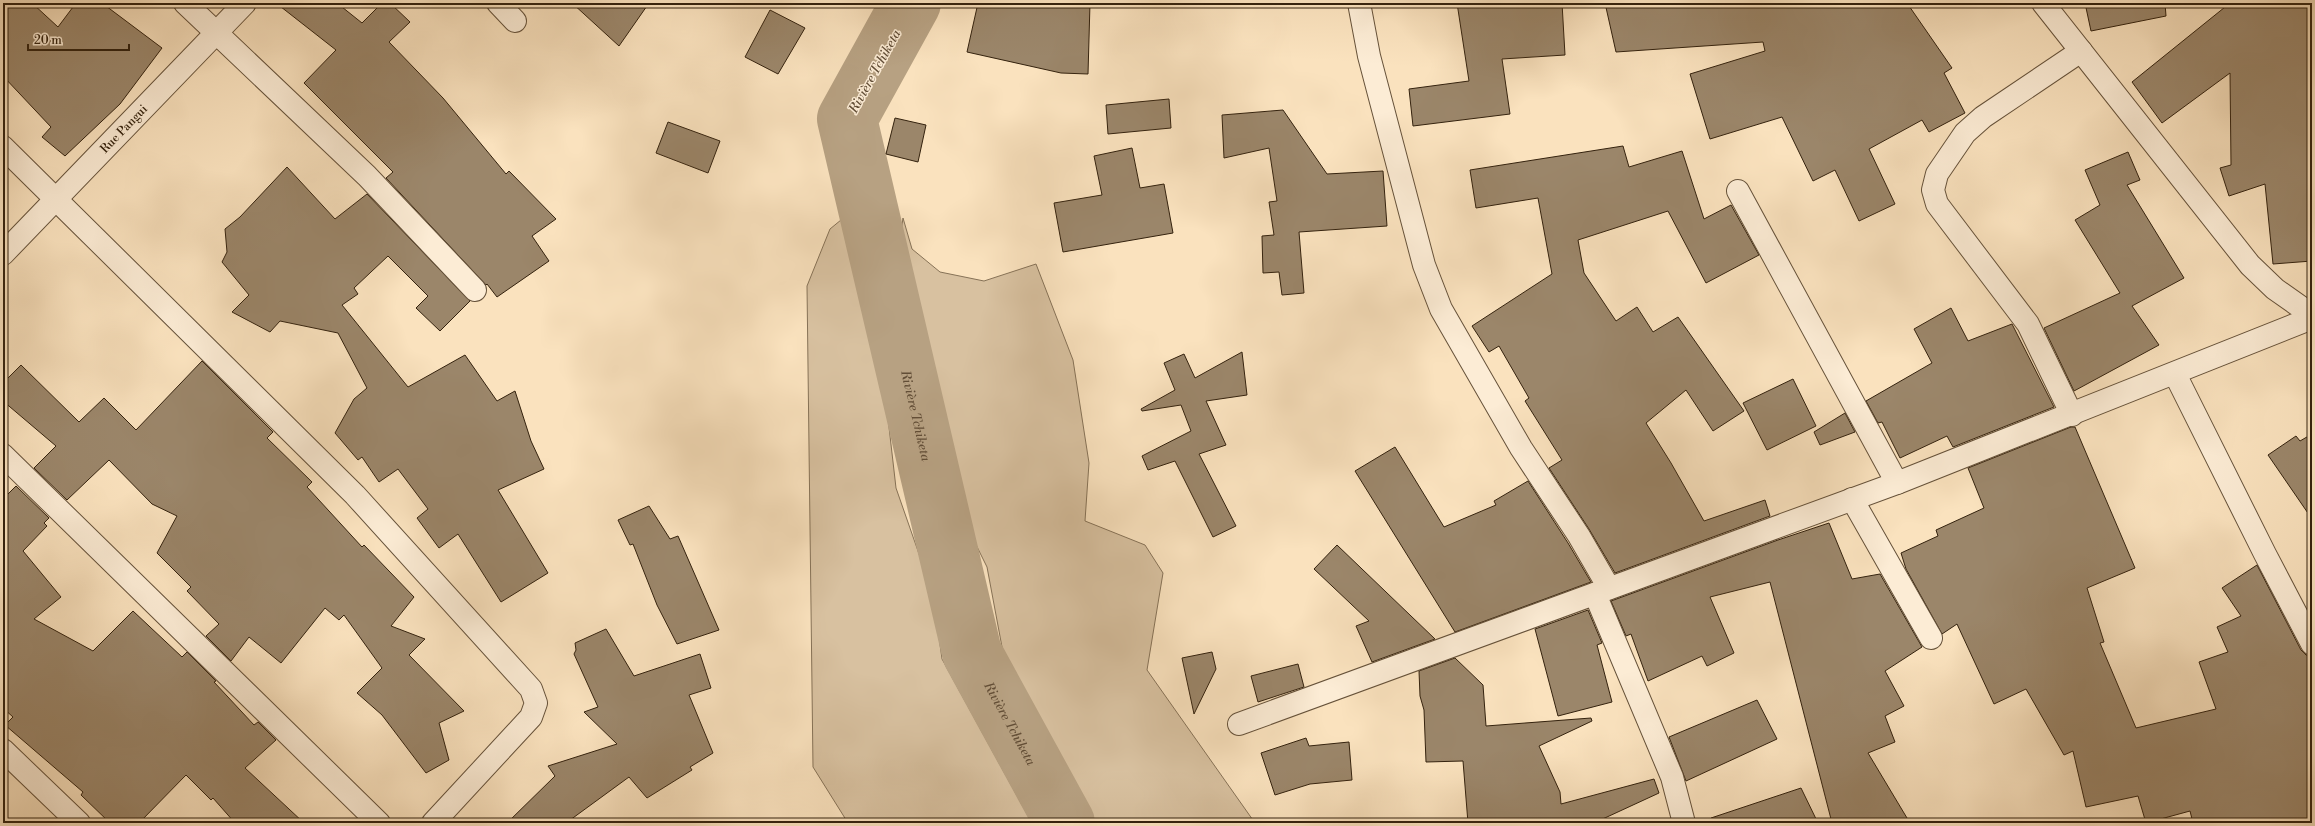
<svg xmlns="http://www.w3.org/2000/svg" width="2315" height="826" font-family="'Libre Bodoni',serif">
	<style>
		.green { fill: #d8c1a0; stroke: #867257 }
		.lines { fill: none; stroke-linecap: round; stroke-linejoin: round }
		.river { stroke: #b7a182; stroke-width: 60 }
		.building { fill: #9b866a; stroke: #34220e }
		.street-casing { stroke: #66523a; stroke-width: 24 }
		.street { stroke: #fcecd5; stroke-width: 22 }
		.labels { text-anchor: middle; stroke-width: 3; stroke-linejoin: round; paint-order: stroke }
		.street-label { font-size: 12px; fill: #34220e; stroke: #fcecd5 }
		.water-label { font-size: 13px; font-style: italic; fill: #624e37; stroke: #fcecd5 }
	</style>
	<rect width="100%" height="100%" fill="#fae2be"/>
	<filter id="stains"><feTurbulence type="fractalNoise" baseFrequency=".005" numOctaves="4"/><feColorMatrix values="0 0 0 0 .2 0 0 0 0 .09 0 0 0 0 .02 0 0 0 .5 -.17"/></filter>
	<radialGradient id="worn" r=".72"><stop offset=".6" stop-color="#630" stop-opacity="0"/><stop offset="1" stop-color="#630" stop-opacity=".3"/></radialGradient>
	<g class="green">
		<path d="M847 215 876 314 896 488 933 594 942 659 1032 823H848L813 767 807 286 830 229Z"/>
		<path d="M903 218 912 249 940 272 984 281 1036 264 1073 360 1089 463 1085 521 1145 545 1163 573 1147 670 1255 823H1087L1008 679 987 567 939 470 898 251Z"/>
	</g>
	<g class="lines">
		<path class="river" id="s1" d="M911 3 847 119 972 653 1065 823"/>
	</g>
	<g class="building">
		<path d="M3 3H32L58 27 76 3H102L162 48 120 104 65 156 42 137 51 127 3 76Z"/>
		<path d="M276 3H337L362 23 382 3H390L410 22 389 42 443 98 506 174 509 171 556 219 532 236 549 261 497 297 487 284 486 285 386 178 393 172 304 83 336 50Z"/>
		<path d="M572 3H649L619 46Z"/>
		<path d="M978 3H1090L1088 74 1061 73 967 52Z"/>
		<path d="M1457 3H1562L1565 55 1502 59 1510 114 1413 126 1409 89 1469 81Z"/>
		<path d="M1605 3H1907L1952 68 1944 73 1965 113 1929 132 1922 120 1869 149 1895 204 1859 221 1835 170 1813 181 1782 117 1710 139 1690 74 1765 51 1763 42 1616 52Z"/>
		<path d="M2085 3H2165L2166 16 2091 31Z"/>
		<path d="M2230 3H2274V6L2312 4V261L2273 264 2265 184 2229 196 2220 168 2231 165 2230 73 2162 123 2132 82Z"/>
		<path d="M770 10 805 28 778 74 745 57Z"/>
		<path d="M1169 99 1171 128 1108 134 1106 105Z"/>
		<path d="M1283 110 1327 174 1383 171 1387 226 1299 232 1304 293 1282 295 1279 272 1263 273 1262 236 1274 235 1269 202 1277 201 1269 148 1224 158 1222 115Z"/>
		<path d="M895 118 926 125 918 162 886 154Z"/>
		<path d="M668 122 720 141 708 173 656 153Z"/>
		<path d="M1623 146 1629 167 1682 151 1704 219 1731 205 1759 255 1706 283 1668 211 1578 240 1584 273 1616 321 1637 307 1653 332 1678 317 1744 411 1713 431 1686 390 1646 423 1671 463 1704 521 1765 500 1770 516 1615 573 1589 529 1549 468 1562 460 1525 401 1529 398 1499 346 1489 352 1472 326 1552 274 1538 198 1476 208 1470 170Z"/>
		<path d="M1132 148 1140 188 1164 184 1173 233 1063 252 1054 203 1102 195 1094 156Z"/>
		<path d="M2128 152 2140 180 2127 185 2184 278 2132 306 2159 345 2074 391 2044 328 2120 293 2075 220 2100 205 2085 170Z"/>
		<path d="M287 167 335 219 367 194 470 301 440 331 416 308 428 296 388 256 354 288 358 294 342 305 408 387 465 355 497 401 515 391 531 441 544 469 498 490 548 573 501 602 458 534 439 548 417 518 428 509 398 469 379 482 362 457 358 460 335 433 354 399 367 388 338 333 280 321 270 332 232 312 249 295 222 262 227 252 225 229 240 217Z"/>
		<path d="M1951 308 1968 341 2012 324 2054 407 1953 447 1947 436 1900 458 1882 422 1878 423 1866 401 1932 363 1914 329Z"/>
		<path d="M1242 352 1247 395 1206 401 1226 445 1199 454 1236 526 1213 537 1175 461 1148 470 1142 456 1191 431 1181 405 1142 411 1141 409 1175 390 1164 363 1184 354 1195 378Z"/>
		<path d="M202 361 273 432 267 438 312 482 307 487 362 547 364 545 414 597 391 626 425 639 409 655 464 711 439 723 449 760 426 773 382 715 357 693 382 668 344 615 339 620 325 608 281 663 249 637 231 661 206 636 219 624 187 591 191 587 157 553 177 516 152 504 109 460 67 500 34 468 56 446 3 401V383L21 365 79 422 104 398 136 430Z"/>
		<path d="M1793 379 1816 426 1767 450 1743 403Z"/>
		<path d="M1845 413 1855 432 1820 445 1814 432Z"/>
		<path d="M2071 427H2075L2135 568 2087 588 2104 642 2100 643 2136 728 2216 709 2199 662 2228 652 2217 627 2241 616 2222 588 2257 565 2301 650 2306 655 2312 656V823H2193L2190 811 2146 823 2138 796 2086 807 2073 751 2064 755 2026 689 1994 704 1957 624 1942 634 1906 569 1901 553 1938 536 1936 530 1984 508 1968 468Z"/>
		<path d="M2312 434V519L2268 455 2296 436 2300 441Z"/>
		<path d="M1395 447 1444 527 1496 505 1494 501 1528 481 1568 543 1591 582 1455 632 1355 471Z"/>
		<path d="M16 486 49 518 44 523 47 526 23 551 61 597 34 619 93 651 133 611 182 657 187 652 216 681 214 682 254 725 258 722 276 740 245 768 304 823H235L213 798 211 800 186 775 139 823H110L81 795 83 792 5 725 13 717 3 708V499Z"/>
		<path d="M649 506 670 539 678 536 719 630 677 644 657 605 633 544 630 545 618 520Z"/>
		<path d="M1829 523 1852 579 1880 574 1922 647 1885 671 1904 706 1885 716 1895 742 1868 753 1910 823H1832L1770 582 1710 597 1734 653 1707 666 1702 656 1648 681 1631 634 1626 636 1611 601 1778 540Z"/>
		<path d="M1337 545 1435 639 1372 662 1356 626 1369 621 1314 569Z"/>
		<path d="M1588 610 1602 643 1597 645 1612 702 1558 716 1535 629Z"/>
		<path d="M606 629 634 676 700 654 711 688 689 695 713 753 690 767 692 770 647 798 629 777 566 823H507L555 776 548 766 617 744 584 712 598 707 574 654 576 650 575 643Z"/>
		<path d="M1212 652 1216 669 1194 714 1182 658Z"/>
		<path d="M1455 658 1483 685 1486 726 1591 718 1592 721 1539 746 1560 792 1561 804 1654 779 1659 793 1594 823H1468L1463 761 1426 762 1424 710 1420 696 1419 671Z"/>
		<path d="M1298 664 1304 687 1258 702 1251 676Z"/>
		<path d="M1757 700 1777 739 1686 781 1669 737Z"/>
		<path d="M1306 738 1309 746 1349 742 1352 780 1310 784 1275 795 1261 753Z"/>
		<path d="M1801 788 1818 823H1711V818Z"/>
	</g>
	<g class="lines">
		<g class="street-casing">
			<g id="street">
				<path d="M185 3 367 176 475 290"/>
				<path d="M498 3 515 21"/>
				<path d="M1359 3 1369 56 1424 265 1441 309 1521 448 1579 536 1609 588"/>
				<path d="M2043 3 2250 265 2275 289 2312 315"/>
				<path d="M3 147 355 495 531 689 536 703 531 717 433 823"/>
				<path d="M1738 191 1897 483"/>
				<path id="s2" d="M3 254 245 3"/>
				<path d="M2175 374 2265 554 2312 644"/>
				<path d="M2072 415 2028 324 1937 204 1933 190 1937 174 1965 133 1983 117 2081 51"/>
				<path d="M3 455 379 823"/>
				<path d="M1852 499 1931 638"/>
				<path d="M1595 594 1672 777 1684 823"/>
				<path d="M1239 724 1897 483 2312 318"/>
				<path d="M3 750 79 823"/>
			</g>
		</g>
		<use href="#street" class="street"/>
	</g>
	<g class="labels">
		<g class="street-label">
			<text dy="4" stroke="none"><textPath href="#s2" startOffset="174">Rue Pangui</textPath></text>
		</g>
		<g class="water-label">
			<text transform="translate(874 71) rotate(-61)" y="5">Rivière Tchiketa</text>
			<text dy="5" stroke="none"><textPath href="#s1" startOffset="437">Rivière Tchiketa</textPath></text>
			<text dy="5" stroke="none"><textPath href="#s1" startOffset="761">Rivière Tchiketa</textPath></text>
		</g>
	</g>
	<rect width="2315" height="826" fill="none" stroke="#fae2be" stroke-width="16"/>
	<rect x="4" y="4" width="2307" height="818" fill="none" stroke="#34220e" stroke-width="2"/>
	<rect x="8" y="8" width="2299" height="810" fill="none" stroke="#34220e"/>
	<path d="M28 44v6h101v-6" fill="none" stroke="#34220e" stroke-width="2"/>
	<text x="34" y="44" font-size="12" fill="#34220e" stroke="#fcecd5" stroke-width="3" paint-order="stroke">20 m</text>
	<rect width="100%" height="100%" filter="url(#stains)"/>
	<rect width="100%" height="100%" fill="url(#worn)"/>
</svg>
